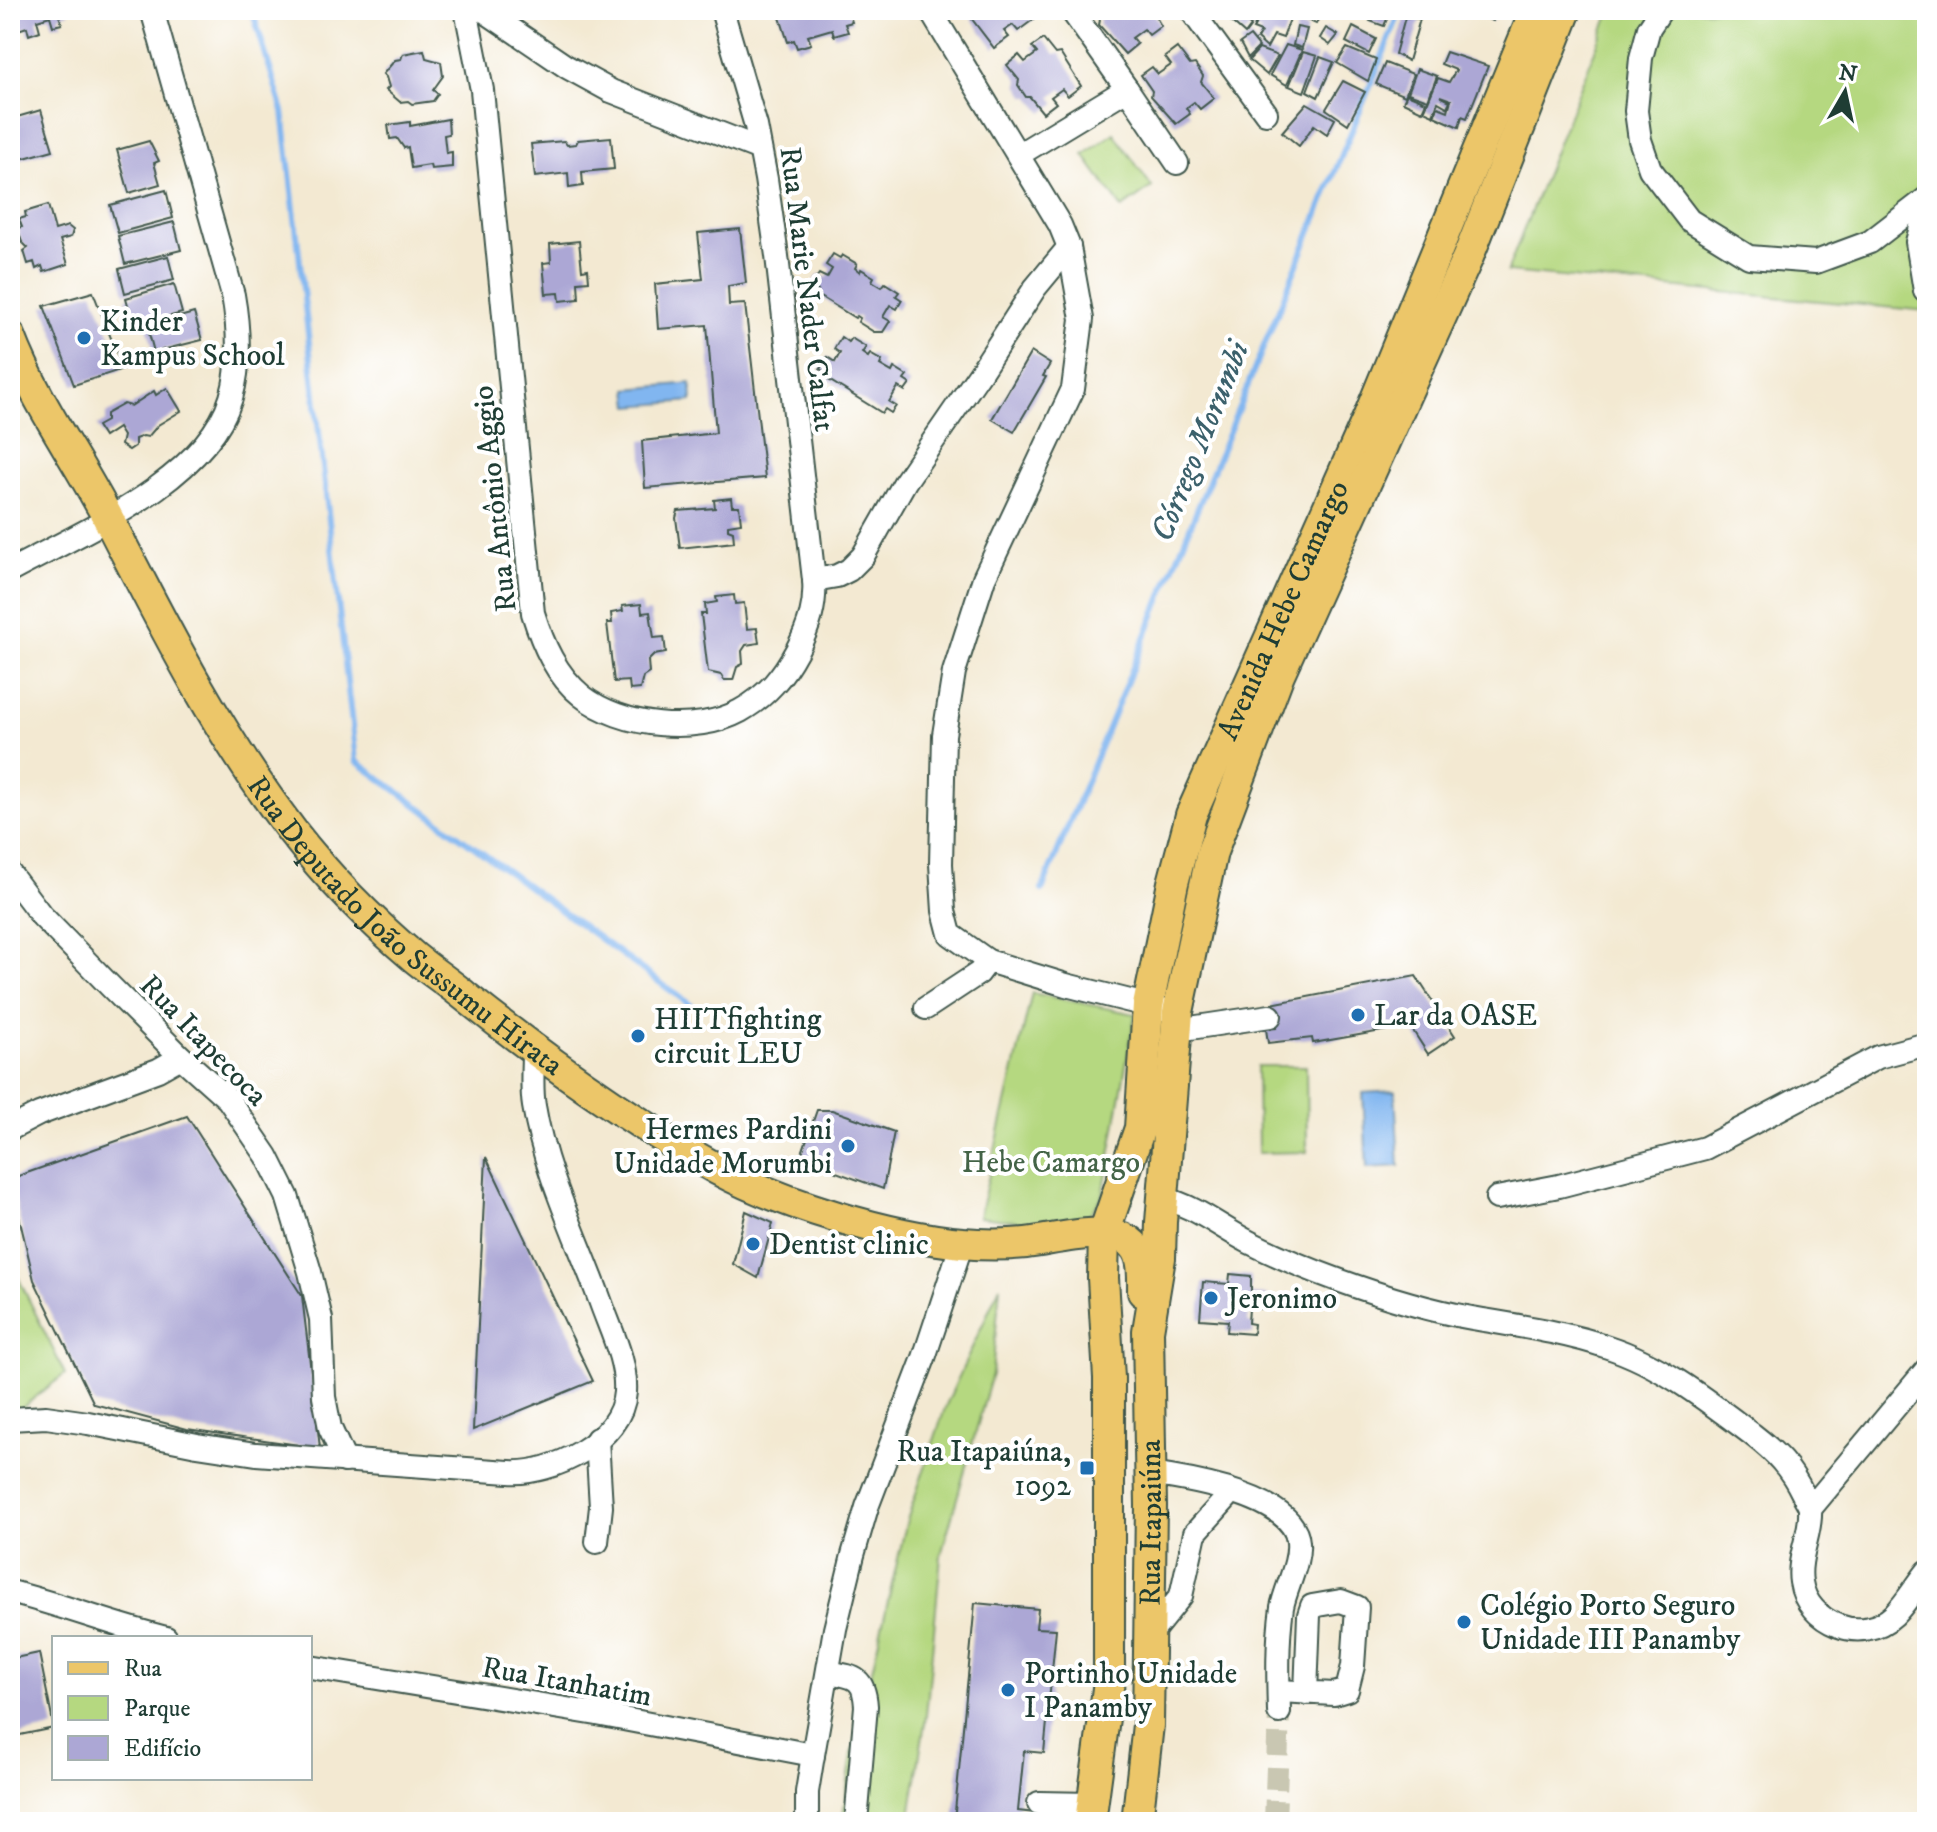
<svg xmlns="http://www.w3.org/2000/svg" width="1937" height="1832" font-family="'IM FELL DW Pica',serif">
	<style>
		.green { fill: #b5d880; stroke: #6a8a5a; stroke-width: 2 }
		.water { fill: #81b6f0; stroke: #507a92; stroke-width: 2 }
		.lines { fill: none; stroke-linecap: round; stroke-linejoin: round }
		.stream { stroke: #81b6f0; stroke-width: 6 }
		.building { fill: #aca7d5 }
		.minor-tunnel { stroke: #c9c7b2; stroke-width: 22; stroke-dasharray: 22 11; stroke-linecap: butt }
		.minor-casing { stroke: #3f574c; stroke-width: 26 }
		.major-casing { stroke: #3f574c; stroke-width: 34 }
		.minor { stroke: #fff; stroke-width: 22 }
		.major { stroke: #ecc669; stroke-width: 30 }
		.poi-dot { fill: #1f6fb2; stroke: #fff; stroke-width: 3 }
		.labels { text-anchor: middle; stroke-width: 8; stroke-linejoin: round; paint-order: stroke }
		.street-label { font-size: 30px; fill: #1f3d34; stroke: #fff }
		.poi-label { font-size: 30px; fill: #1f3d34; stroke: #fff; text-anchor: start }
		.park-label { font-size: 30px; fill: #446447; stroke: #fff }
		.water-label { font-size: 32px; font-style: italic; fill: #3c616c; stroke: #fff }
	</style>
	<rect width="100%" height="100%" fill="#fff"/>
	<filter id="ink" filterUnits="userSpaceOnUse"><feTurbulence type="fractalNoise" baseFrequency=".0125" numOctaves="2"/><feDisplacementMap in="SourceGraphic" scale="16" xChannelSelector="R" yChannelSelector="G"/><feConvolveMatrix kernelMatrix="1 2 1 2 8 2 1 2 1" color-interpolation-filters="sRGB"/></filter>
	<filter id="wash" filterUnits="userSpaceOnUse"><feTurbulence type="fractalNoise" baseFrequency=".006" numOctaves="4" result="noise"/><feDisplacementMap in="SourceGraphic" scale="32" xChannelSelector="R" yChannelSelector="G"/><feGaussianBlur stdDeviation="1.8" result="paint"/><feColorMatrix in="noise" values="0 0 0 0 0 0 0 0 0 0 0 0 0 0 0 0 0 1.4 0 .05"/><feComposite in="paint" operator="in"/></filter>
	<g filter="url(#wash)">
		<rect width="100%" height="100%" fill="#f3e9d2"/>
		<g class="green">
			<path d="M1611 10H1927V311L1507 272Z"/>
			<path d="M1114 133 1152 187 1122 208 1084 155Z"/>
			<path d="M1032 993 1135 1014 1103 1195C1097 1204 1092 1214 1083 1220 1070 1228 998 1219 979 1217Z"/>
			<path d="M1257 1066H1306L1307 1152 1258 1153Z"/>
			<path d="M10 1261 65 1374 10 1417Z"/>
			<path d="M1000 1286 992 1374 941 1555 926 1716 909 1822H842L852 1755 907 1520 946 1405Z"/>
		</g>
		<g class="water">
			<path d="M691 383 692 401 630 406 628 389Z"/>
			<path d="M1395 1091 1399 1166 1367 1168 1363 1093Z"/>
		</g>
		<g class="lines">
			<g class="stream">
				<path d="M252 10 283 111 356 761 692 1006"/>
				<path d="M1042 890 1401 10"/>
			</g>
		</g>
		<g id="blocks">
			<g class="building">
				<path d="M12 10H68L69 13 59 16 62 24 53 26 50 16 37 20 40 31 29 35 27 27 18 30Z"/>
				<path d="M782 10H848L852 22 845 24 848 32 834 36 832 29 808 36 811 44 797 48 794 40 788 42 778 11Z"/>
				<path d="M965 10H1034L1038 16 1018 31 1013 25 1004 31 1009 37 994 48Z"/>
				<path d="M1093 10H1152L1161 26 1149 35 1144 29 1132 38 1137 44 1125 54 1099 25 1100 20Z"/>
				<path d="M1226 10H1231L1251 26 1245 34 1225 16Z"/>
				<path d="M1235 10H1262L1254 24Z"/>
				<path d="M1265 10 1291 16 1283 38 1274 35 1267 48 1257 39 1261 32 1253 29Z"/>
				<path d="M1300 10 1322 11 1316 24 1298 16Z"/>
				<path d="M1375 10H1391L1384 26 1370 21Z"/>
				<path d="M1464 10H1510L1507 17 1496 13 1493 21Z"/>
				<path d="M1405 17 1420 19 1408 61 1395 54Z"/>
				<path d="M1297 27 1307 29 1302 48 1293 45Z"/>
				<path d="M1353 27 1376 39 1369 54 1346 42Z"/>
				<path d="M1326 28 1338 35 1330 45 1320 38Z"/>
				<path d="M1250 36 1259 47 1248 58 1240 43Z"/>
				<path d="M1043 39 1055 54 1060 53 1081 86 1068 96 1062 89 1051 97 1056 103 1043 113 1030 97H1026L1018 85 1019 80 1007 65 1019 55 1025 62 1037 53 1032 47Z"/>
				<path d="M1286 45 1302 50 1287 85 1270 75Z"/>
				<path d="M1177 48 1190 65 1195 64 1203 76 1201 82 1214 98 1200 109 1194 102 1186 108 1190 114 1176 124 1151 96 1152 91 1141 75 1152 67 1158 74 1171 65 1165 57Z"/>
				<path d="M1347 48 1376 60 1368 81 1337 63Z"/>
				<path d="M1259 49 1278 56 1267 75 1249 60Z"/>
				<path d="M424 50 426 58 441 62 443 76 433 90 438 94 433 101 412 104 408 101 400 102 386 90 389 87 386 77 383 74 395 60 401 59 403 54Z"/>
				<path d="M1303 52 1317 56 1304 92 1289 86Z"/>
				<path d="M1446 52 1488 66 1467 118 1462 116 1459 127 1434 116 1438 107 1448 111 1451 100 1440 96 1450 101 1447 107 1438 102 1433 115 1424 111 1438 78 1449 82 1456 70 1441 64Z"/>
				<path d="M1320 57 1334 62 1318 97 1307 91Z"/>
				<path d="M1385 63 1413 74 1405 96 1376 84Z"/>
				<path d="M1417 69 1437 76 1428 100 1408 93Z"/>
				<path d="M1343 81 1365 92 1348 124 1326 109Z"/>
				<path d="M1407 94 1426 102 1422 111 1403 102Z"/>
				<path d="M1307 103 1335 119 1327 134 1314 125 1299 146 1282 132Z"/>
				<path d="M41 110 53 150 10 162V119Z"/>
				<path d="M448 119 449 134 444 135 446 153 452 152V167L431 169 430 165 411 168 408 147 404 148 397 138 390 139 388 125 410 122V126Z"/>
				<path d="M611 137 614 169 582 172 583 186 569 188 568 173 535 177 531 144 564 141 567 145 576 144 578 140Z"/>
				<path d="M149 141 159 161 154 163 160 184 129 193 117 150Z"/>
				<path d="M166 190 173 218 118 233 110 205Z"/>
				<path d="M48 205 55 230 68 226 73 230 71 237 60 240 68 264 44 272 42 266 36 269 34 262 28 264 24 251 28 248 22 242 17 228 22 227 19 219 26 217 25 212Z"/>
				<path d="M174 222 181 250 125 264 118 236Z"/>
				<path d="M740 229 746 283 728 286 729 305 745 304 765 478 645 488 642 441 716 433 707 325 658 329 655 284 703 279 698 233Z"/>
				<path d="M579 241 582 270 588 269 589 281 578 282 579 299 560 301 559 293 546 294 543 263 551 262 550 244Z"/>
				<path d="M833 254 840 258 842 255 857 264 855 268 860 272 861 269 874 277 872 281 882 287 885 283 899 292 896 296 902 300 897 309 890 305 883 317 890 321 883 332H874L858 322 860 318 857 316 855 318 816 294 818 291 811 286 819 274 827 278 832 269 826 265Z"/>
				<path d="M168 256 174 280 125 293 119 269Z"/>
				<path d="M174 284 182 313 134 326 126 298Z"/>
				<path d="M93 292 123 369 74 385 44 306Z"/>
				<path d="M194 313 202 340 154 352 147 326Z"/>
				<path d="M841 337 848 342 851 338 866 347 862 353 868 357 870 354 882 361 880 365 892 372 894 368 907 376 904 380 910 384 905 391 898 387 889 402 896 406 891 413 885 409 882 413 824 377 827 374 820 369 827 357 835 362 840 353 834 349Z"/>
				<path d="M1031 352 1050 364 1043 376 1046 377 1014 432 992 419Z"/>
				<path d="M167 388 181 411 158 425 148 437 143 436 135 439V446L129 450 121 445 123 436 118 428 104 437 97 426 106 421V414L124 404 131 406 154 391 156 395Z"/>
				<path d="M731 498 732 506H739L741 523 728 525V529L733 531 734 542 680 548 676 518 678 511 715 508 714 500Z"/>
				<path d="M734 595 735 604 744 603 747 629 757 628 759 643 746 645 742 651 743 664 737 667 733 680H724L721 675 708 672 701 614H706L705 604 717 602 716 597Z"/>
				<path d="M641 604 642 613 650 612 654 638 664 637 666 653 654 655 648 661 649 673 643 677 640 689 630 690 629 681 614 682 607 623H612L611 613 623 611 622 606Z"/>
				<path d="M1416 976 1455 1036 1428 1054 1410 1026 1313 1043 1312 1038 1268 1043 1266 1029 1276 1028 1271 1004Z"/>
				<path d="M817 1110H832L894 1132 883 1189 800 1159Z"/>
				<path d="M187 1116 302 1296 320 1448 187 1429 94 1404 34 1280 10 1179Z"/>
				<path d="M486 1157 593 1381 473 1430Z"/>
				<path d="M746 1211 773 1223 758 1278 733 1264Z"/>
				<path d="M1230 1274 1251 1276V1294L1268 1295 1267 1309 1249 1308 1248 1323 1254 1324 1253 1334 1227 1332 1228 1321 1200 1319 1203 1282 1229 1284Z"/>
				<path d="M975 1603 1038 1609 1036 1628 1056 1629 1044 1753 1024 1751 1018 1811 1044 1814 1043 1822H954Z"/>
				<path d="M39 1653 54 1728 10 1737V1659Z"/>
			</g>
		</g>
	</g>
	<g filter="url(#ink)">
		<use href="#blocks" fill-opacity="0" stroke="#3f574c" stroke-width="2"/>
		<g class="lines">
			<path class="minor-tunnel" d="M1275 1822 1279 1712"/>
			<g class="minor-casing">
				<g id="minor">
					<path d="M466 10 482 90 533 613C543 645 556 675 582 696 621 727 696 735 740 711 767 696 783 676 797 650 809 627 816 606 814 580L837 576 849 570 863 556 905 482 980 373 1035 288 1069 247"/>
					<path d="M483 10 567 67 611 91 760 149"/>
					<path d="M722 10 756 126 766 179 777 256 814 580"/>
					<path d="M930 10 1060 225 1069 247 1082 319 1073 389 984 578 954 672 944 735 941 864 944 911 950 934 988 961"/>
					<path d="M1191 10 1266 113"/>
					<path d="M1661 10 1649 28 1641 58 1636 111 1640 140 1650 169 1689 220 1749 257 1816 262 1870 242 1927 198"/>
					<path d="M1074 14 1127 89"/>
					<path d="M1018 155 1127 89 1177 163"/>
					<path d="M1925 291 1917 242 1927 205"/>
					<path d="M10 571C82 532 205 481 231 398 241 364 239 329 233 295L152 10"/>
					<path d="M10 874 41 915 110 986 181 1057 228 1099 267 1156 287 1196 310 1272 321 1319 324 1397 330 1428 345 1461"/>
					<path d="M926 1008 979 973 988 961 1066 985 1162 1009"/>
					<path d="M1177 1030 1270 1016"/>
					<path d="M10 1129 39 1114 158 1070 181 1057"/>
					<path d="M1163 1198C1199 1208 1218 1226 1249 1242 1277 1256 1308 1269 1338 1280 1382 1296 1427 1310 1472 1318 1518 1326 1564 1332 1608 1347 1661 1364 1709 1402 1753 1435 1775 1452 1791 1468 1803 1494 1805 1498 1810 1505 1810 1510 1812 1532 1797 1557 1801 1582 1807 1623 1861 1646 1894 1615 1906 1603 1916 1586 1927 1572"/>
					<path d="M1497 1198 1559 1186 1705 1148 1878 1057 1927 1044"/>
					<path d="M10 1419 46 1417 88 1423 197 1445 256 1454 509 1472C552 1475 622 1441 625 1392 627 1362 611 1331 601 1303 578 1239 545 1174 534 1106 531 1089 533 1069 533 1051"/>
					<path d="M597 1439 601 1507 597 1542"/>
					<path d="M1150 1474C1186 1479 1295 1496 1298 1542 1300 1563 1286 1587 1282 1607 1277 1642 1278 1677 1279 1712"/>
					<path d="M1810 1509 1927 1369"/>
					<path d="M10 1592C63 1605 113 1625 166 1638"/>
					<path d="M1149 1636 1181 1596 1195 1533 1231 1493"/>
					<path d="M310 1667 597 1714 813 1755"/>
					<path d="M828 1672C855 1677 864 1677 866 1706L857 1811"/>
					<path d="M1279 1691 1334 1694 1347 1690 1353 1666 1357 1607 1341 1601 1312 1606 1309 1615 1306 1693"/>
					<path d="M1039 1803 1092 1804"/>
					<path d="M807 1822V1792L813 1755 835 1629 853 1555 867 1507 924 1358 962 1243"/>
				</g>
			</g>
			<g class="major-casing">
				<g id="major">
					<path id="s1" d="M10 336C35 402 77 458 109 520 164 627 218 734 292 831 327 876 371 921 415 958 431 971 449 983 466 997 545 1060 628 1120 717 1169 782 1204 888 1236 962 1243 983 1245 1005 1245 1026 1243 1055 1240 1103 1225 1129 1241 1145 1252 1143 1275 1143 1292"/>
					<path id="s2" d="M1090 1822 1109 1681V1378L1103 1278 1104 1233 1140 1128 1148 1006 1173 883 1191 815 1369 416 1536 10"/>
					<path id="s3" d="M1137 1822 1148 1725 1151 1506 1148 1331 1160 1258 1161 1222 1178 1012 1212 852 1279 674 1468 257 1566 10"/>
				</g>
			</g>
			<use href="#minor" class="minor"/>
			<use href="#major" class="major"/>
		</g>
	</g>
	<g class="poi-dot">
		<circle cx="84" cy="338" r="8"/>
		<circle cx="1358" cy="1015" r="8"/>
		<circle cx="638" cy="1036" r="8"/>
		<circle cx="848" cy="1146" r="8"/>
		<circle cx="753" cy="1244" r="8"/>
		<circle cx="1211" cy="1298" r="8"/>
		<rect x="1079" y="1460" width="16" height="16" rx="4"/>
		<circle cx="1464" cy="1622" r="8"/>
		<circle cx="1008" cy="1690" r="8"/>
	</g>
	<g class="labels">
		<g class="street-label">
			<text transform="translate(808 289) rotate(83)" y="10">Rua Marie Nader Calfat</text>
			<text transform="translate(494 499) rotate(-96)" y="10">Rua Antônio Aggio</text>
			<text dy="10" stroke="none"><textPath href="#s2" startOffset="1244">Avenida Hebe Camargo</textPath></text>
			<text dy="10" stroke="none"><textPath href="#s1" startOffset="718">Rua Deputado João Sussumu Hirata</textPath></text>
			<text transform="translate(204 1040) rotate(46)" y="10">Rua Itapecoca</text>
			<text dy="10" stroke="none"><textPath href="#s3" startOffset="300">Rua Itapaiúna</textPath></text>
			<text transform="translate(567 1681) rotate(10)" y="10">Rua Itanhatim</text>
		</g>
		<g class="poi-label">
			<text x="100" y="331">Kinder<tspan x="100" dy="34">Kampus School</tspan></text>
			<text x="1374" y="1025">Lar da OASE</text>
			<text x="654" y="1029">HIITfighting<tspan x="654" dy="34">circuit LEU</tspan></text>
			<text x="832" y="1139" text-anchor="end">Hermes Pardini<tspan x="832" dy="34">Unidade Morumbi</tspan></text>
			<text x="769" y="1254">Dentist clinic</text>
			<text x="1227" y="1308">Jeronimo</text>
			<text x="1071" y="1461" text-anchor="end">Rua Itapaiúna,<tspan x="1071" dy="34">1092</tspan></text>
			<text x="1480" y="1615">Colégio Porto Seguro<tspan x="1480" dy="34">Unidade III Panamby</tspan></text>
			<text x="1024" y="1683">Portinho Unidade<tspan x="1024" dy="34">I Panamby</tspan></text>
		</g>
		<g class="park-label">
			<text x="1051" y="1172">Hebe Camargo</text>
		</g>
		<g class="water-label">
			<text transform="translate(1199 441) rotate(-68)" y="11">Córrego Morumbi</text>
		</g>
	</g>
	<rect width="1937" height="1832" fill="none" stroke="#fff" stroke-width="40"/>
	<rect x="52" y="1636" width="260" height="144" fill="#ffffff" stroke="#a5b1ae" stroke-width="2"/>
	<rect x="68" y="1662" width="40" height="12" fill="#ecc669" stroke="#a5b1ae" stroke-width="2"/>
	<text x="124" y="1676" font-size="24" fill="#1f3d34">Rua</text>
	<rect x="68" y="1696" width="40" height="24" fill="#b5d880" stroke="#a5b1ae" stroke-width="2"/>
	<text x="124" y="1716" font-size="24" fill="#1f3d34">Parque</text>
	<rect x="68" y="1736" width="40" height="24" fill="#aca7d5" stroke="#a5b1ae" stroke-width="2"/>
	<text x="124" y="1756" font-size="24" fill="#1f3d34">Edifício</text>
	<g transform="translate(1845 92) rotate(9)" stroke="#ffffff" stroke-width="6" paint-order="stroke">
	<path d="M0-6L14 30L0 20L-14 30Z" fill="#1f3d34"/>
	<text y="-12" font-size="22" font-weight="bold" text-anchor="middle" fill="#1f3d34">N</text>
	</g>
</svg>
